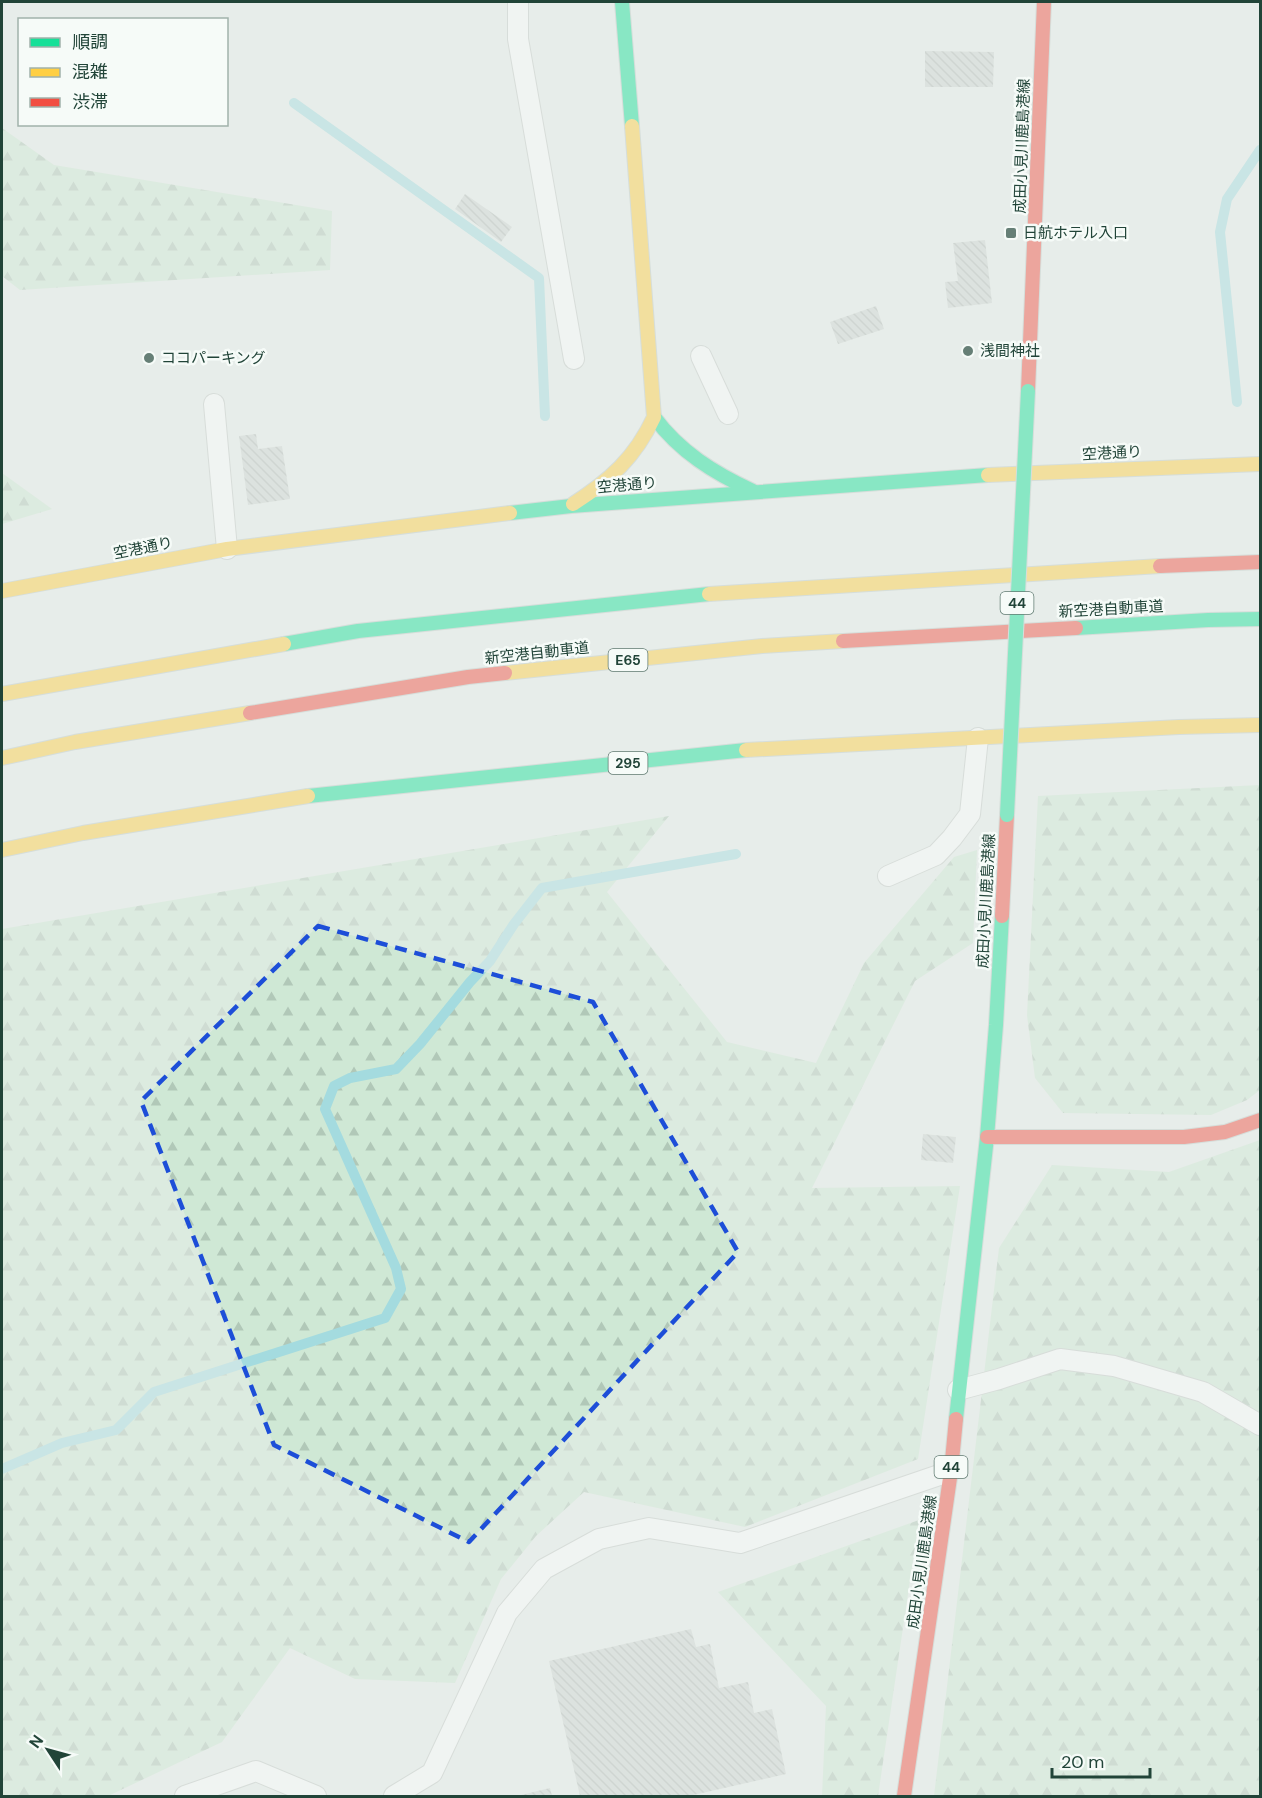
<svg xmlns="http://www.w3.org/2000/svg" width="1262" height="1798" font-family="'DM Sans','Noto Sans JP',sans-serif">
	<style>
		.forest { fill: url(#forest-firs) }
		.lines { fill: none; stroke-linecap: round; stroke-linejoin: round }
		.stream { stroke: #a4dbdf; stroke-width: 10 }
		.building { fill: url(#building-back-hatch) }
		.lane-casing { stroke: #c4cac7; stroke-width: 22 }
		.fast-casing { stroke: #c1ccc8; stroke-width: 16 }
		.slow-casing { stroke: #c1ccc8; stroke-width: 16 }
		.jam-casing { stroke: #c1ccc8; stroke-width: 16 }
		.lane { stroke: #fbfcfc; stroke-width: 20 }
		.fast { stroke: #16e098; stroke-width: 14 }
		.slow { stroke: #ffcf43; stroke-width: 14 }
		.jam { stroke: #f24e42; stroke-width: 14 }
		.fast-bridge-casing { stroke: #c1ccc8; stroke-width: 16; stroke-linecap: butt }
		.fast-bridge { stroke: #16e098; stroke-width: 14 }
		.marked { fill: none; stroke: #1d4ed8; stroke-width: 4.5; stroke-dasharray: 12 8; stroke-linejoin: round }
		.poi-dot { fill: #667f76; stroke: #f6fbf8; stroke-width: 2 }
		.labels { text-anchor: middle; stroke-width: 5; stroke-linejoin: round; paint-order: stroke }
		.shield { fill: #f6fbf8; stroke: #617b72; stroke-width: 1.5 }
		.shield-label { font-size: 14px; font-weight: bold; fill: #214438 }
		.street-label { font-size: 15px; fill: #214438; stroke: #f6fbf8 }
		.poi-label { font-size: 15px; fill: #214438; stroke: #f6fbf8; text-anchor: start }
	</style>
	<defs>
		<pattern id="forest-firs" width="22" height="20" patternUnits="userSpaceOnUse" patternTransform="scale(1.5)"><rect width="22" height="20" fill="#cfe8d5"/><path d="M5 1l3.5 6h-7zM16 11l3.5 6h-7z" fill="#b1c8b8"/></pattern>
		<pattern id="building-back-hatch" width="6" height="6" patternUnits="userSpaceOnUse" patternTransform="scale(1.5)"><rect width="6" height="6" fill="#cfd6d3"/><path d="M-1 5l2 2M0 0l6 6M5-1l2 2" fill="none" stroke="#b1b9b6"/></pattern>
	</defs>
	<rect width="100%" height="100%" fill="#e7edea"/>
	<g class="forest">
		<path d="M2 128 54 165 332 211 330 270 20 290 2 276Z"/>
		<path d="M2 473 52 509 2 524Z"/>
		<path d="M1260 785V1090L1247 1100 1211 1115 1063 1113 1035 1078 1027 1015 1038 796Z"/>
		<path d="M669 816 607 892 727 1042 816 1063 864 963 954 857 977 850 973 943 915 981 812 1188 960 1186 918 1459 745 1527 584 1492 536 1536 501 1579 455 1683 355 1679 290 1648 222 1742 108 1796H2V929Z"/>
		<path d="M1260 1140V1796H934L999 1248 1052 1165 1169 1172Z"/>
		<path d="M919 1520 878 1796H822L826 1706 718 1592Z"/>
	</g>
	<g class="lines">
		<g class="stream">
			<path d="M294 103 539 278 545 416"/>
			<path d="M1237 402 1220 232 1227 199 1260 150"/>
			<path d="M2 1469 62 1443 116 1430 154 1392 385 1318 401 1289 396 1268 325 1109 334 1086 350 1078 396 1069 420 1044 470 982 490 961 514 924 542 888 736 854"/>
		</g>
	</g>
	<g class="building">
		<path d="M925 51 994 52 993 87H925Z"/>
		<path d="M465 194 512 227 501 242 455 209Z"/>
		<path d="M985 240 992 303 948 308 945 282 958 281 953 243Z"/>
		<path d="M876 306 884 329 838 344 830 322Z"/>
		<path d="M256 434 258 449 282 446 290 499 248 505 239 436Z"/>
		<path d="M923 1134 956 1137 953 1163 921 1160Z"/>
		<path d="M691 1629 696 1647 710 1644 719 1688 748 1682 754 1713 772 1709 786 1774 689 1796H580L549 1661Z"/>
		<path d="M550 1788 552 1796H517Z"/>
	</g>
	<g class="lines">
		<g class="lane-casing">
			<g id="lane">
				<path d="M518 2V39L574 359"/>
				<path d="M701 356 728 414"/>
				<path d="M214 404 227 549"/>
				<path d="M888 876 936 855 952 838 970 814 978 738"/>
				<path d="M958 1390 999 1379 1060 1359 1114 1366 1203 1392 1260 1425"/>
				<path d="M185 1796 256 1771 316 1796"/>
				<path d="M394 1796 432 1773 507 1613 544 1569 599 1539 649 1528 740 1543 951 1471"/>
			</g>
		</g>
		<g class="fast-casing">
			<g id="fast">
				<path d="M622 2 632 126"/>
				<path d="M654 417C680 452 714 473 753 491"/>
				<path d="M510 513 571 506 988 475"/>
				<path d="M1076 628 1208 620 1260 619"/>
				<path d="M284 644 358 631 709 594"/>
				<path d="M308 796 746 750"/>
				<path d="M956 1419 987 1137 996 1025 1002 916"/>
			</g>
		</g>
		<g class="slow-casing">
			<g id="slow">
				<path d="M988 475 1260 464"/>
				<path d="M573 504C610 480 635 458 654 417L632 126"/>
				<path d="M2 591 227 549 510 513"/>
				<path d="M709 594 1160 566"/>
				<path d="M505 673 762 646 843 641"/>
				<path d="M2 694 284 644"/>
				<path d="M746 750 1179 727 1260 725"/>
				<path d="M2 758 75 742 250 713"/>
				<path d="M2 850 83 833 308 796"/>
			</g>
		</g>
		<g class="jam-casing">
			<g id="jam">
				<path d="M1028 391 1044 2"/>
				<path d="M1160 566 1260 562"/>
				<path d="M843 641 1076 628"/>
				<path d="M250 713 468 677 505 673"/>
				<path d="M1002 916 1007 815"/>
				<path d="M987 1137H1184L1225 1132 1260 1120"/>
				<path d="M904 1796 951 1471 956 1419"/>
			</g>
		</g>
		<use href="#lane" class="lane"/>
		<use href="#fast" class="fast"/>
		<use href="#slow" class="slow"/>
		<use href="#jam" class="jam"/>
		<g class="fast-bridge-casing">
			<path id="fast-bridge" d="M1007 815 1028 391"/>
		</g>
		<use href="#fast-bridge" class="fast-bridge"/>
	</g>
	<path d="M0 0H1262V1798H0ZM318 926 593 1002 738 1252 469 1542 274 1445 141 1101Z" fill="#e7edea" fill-opacity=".55" fill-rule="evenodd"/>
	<path class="marked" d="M318 926 593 1002 738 1252 469 1542 274 1445 141 1101Z"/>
	<g class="poi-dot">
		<rect x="1005" y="227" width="12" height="12" rx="3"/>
		<circle cx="968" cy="351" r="6"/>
		<circle cx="149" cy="358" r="6"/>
	</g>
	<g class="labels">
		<g class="shield">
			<rect x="1000.5" y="592" width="33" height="22" rx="4.5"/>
			<rect x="608.5" y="649" width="39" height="22" rx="4.5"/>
			<rect x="608.5" y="752" width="39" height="22" rx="4.5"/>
			<rect x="934.5" y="1456" width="33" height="22" rx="4.5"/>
		</g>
		<g class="shield-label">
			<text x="1017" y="608">44</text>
			<text x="628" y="665">E65</text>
			<text x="628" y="768">295</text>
			<text x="951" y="1472">44</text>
		</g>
		<g class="street-label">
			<text transform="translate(1022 146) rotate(-88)" y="5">成田小見川鹿島港線</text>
			<text transform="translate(1112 453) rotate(-3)" y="5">空港通り</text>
			<text transform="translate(627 485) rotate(-5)" y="5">空港通り</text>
			<text transform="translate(143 548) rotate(-11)" y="5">空港通り</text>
			<text transform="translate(1111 609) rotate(-3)" y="5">新空港自動車道</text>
			<text transform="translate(537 653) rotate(-6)" y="5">新空港自動車道</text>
			<text transform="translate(986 901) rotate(-87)" y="5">成田小見川鹿島港線</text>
			<text transform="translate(922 1562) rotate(-82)" y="5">成田小見川鹿島港線</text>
		</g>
		<g class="poi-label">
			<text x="1023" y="238">日航ホテル入口</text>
			<text x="980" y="356">浅間神社</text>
			<text x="161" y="363">ココパーキング</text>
		</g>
	</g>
	<rect width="1262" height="1798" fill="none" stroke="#214438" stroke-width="6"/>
	<rect x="18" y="18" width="210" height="108" fill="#f6fbf8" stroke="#a1b2ab" stroke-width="1.5"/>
	<rect x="30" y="38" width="30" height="9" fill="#16e098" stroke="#a1b2ab" stroke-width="1.5"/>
	<text x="72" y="48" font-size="18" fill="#214438">順調</text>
	<rect x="30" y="68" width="30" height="9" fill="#ffcf43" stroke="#a1b2ab" stroke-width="1.5"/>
	<text x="72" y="78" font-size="18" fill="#214438">混雑</text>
	<rect x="30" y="98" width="30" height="9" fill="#f24e42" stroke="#a1b2ab" stroke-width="1.5"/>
	<text x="72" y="108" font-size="18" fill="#214438">渋滞</text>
	<g transform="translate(48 1750) rotate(306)" stroke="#f6fbf8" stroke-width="4.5" paint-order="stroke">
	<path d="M0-4.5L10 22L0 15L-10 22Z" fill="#214438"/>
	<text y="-9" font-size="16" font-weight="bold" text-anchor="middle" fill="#214438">N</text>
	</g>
	<path d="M1052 1768v9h98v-9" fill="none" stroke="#214438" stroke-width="3"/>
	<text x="1061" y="1768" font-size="18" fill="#214438" stroke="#f6fbf8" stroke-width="4.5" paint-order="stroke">20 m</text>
</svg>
